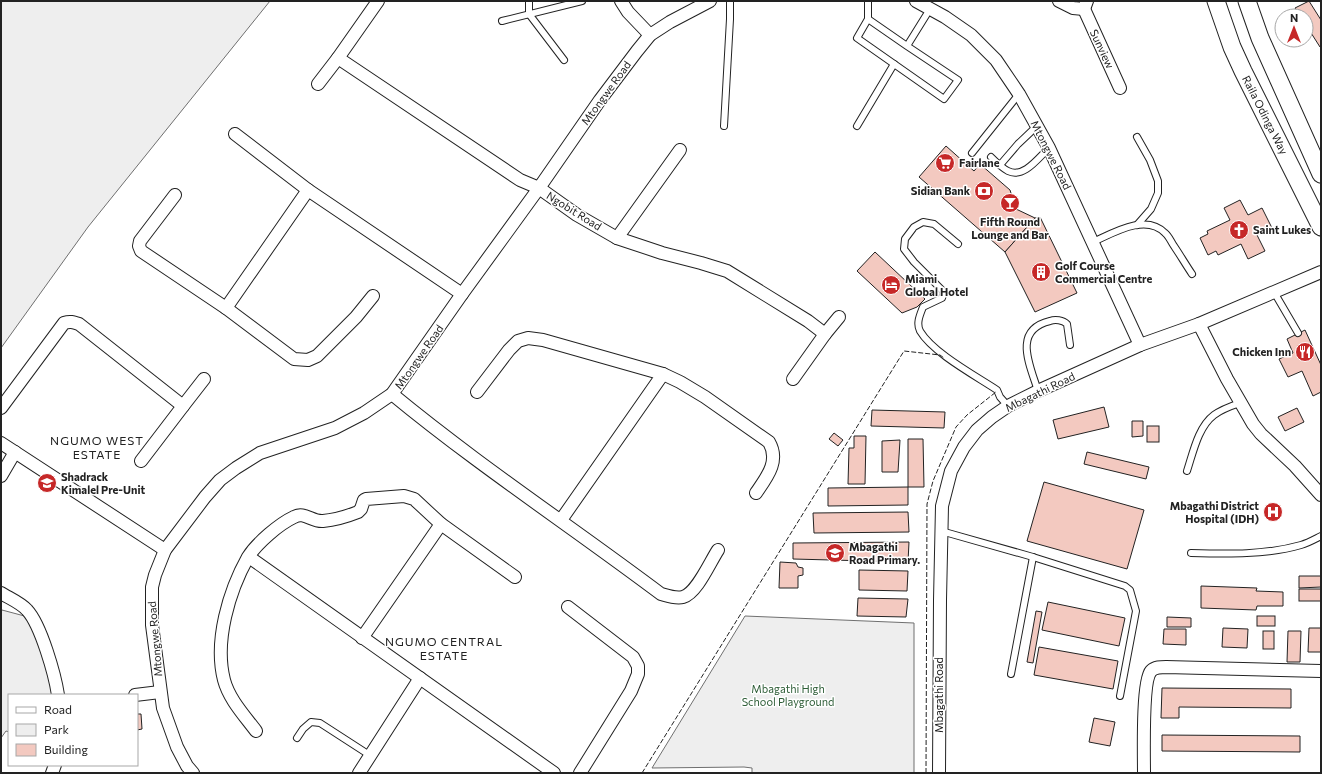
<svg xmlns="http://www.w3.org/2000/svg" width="1322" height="774" font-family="Commissioner,sans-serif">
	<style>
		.green { fill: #eee; stroke: #6f6f6f }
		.building { fill: #f3c9c0; stroke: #222 }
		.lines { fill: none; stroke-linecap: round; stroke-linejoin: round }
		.lane-casing { stroke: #222; stroke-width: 8 }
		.street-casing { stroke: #222; stroke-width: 14 }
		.secondary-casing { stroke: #222; stroke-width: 19 }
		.lane { stroke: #fff; stroke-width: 6 }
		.street { stroke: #fff; stroke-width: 12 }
		.secondary { stroke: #fff; stroke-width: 17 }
		.fence { stroke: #222; stroke-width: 1; stroke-dasharray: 5 2; stroke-linecap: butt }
		.labels { text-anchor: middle; stroke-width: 3; stroke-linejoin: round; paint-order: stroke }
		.street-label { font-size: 11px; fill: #222; stroke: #fff }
		.poi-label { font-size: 11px; font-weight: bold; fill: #222; stroke: #fff; text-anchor: start }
		.park-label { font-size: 11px; fill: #2f5e38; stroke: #fff }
		.neighbourhood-label { font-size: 12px; letter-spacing: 1px; fill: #222; stroke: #fff }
	</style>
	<rect width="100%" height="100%" fill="#fff"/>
	<g class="green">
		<path d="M1 1H270L88 227 1 348Z"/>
		<path d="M2 610 32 618 56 695H9V732L6 731 1 738V612Z"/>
		<path d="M745 616 914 623V773H752V768L744 767 652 768Z"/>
	</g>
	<g class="building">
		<path d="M1309 1 1321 20V46L1320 47 1306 25V16H1300L1295 8Z"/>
		<path d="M946 146 974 171 980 164 1010 190 1016 209 1035 218 1005 252 919 177Z"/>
		<path d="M1240 200 1248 215 1262 208 1272 228 1257 235 1265 251 1248 259 1241 244 1218 255 1216 251 1208 255 1200 238 1208 234 1207 231 1230 220 1224 208Z"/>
		<path d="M1040 217 1077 293 1035 312 1005 252 1035 218Z"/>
		<path d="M875 252 925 299 917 307 902 313 857 271Z"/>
		<path d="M1305 330 1321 365V392L1313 396 1302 371 1288 377 1279 359 1293 353 1287 339Z"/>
		<path d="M1104 407 1109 427 1058 439 1053 420Z"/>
		<path d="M1297 408 1304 422 1285 431 1278 417Z"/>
		<path d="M872 410 945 412 944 428 871 426Z"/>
		<path d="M1132 421H1143V436L1132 437Z"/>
		<rect x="1147" y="426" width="12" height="16"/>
		<path d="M834 433 843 440 838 446 829 439Z"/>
		<path d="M854 436H866L865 484H848L849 448H854Z"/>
		<path d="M908 439H923L924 487H908Z"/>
		<path d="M900 440 898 472H882V441Z"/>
		<path d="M1087 452 1149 467 1146 479 1084 464Z"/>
		<path d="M1044 482 1144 510 1127 569 1027 541Z"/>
		<path d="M908 487V505L828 506V488Z"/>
		<path d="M908 512 909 532 814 533 813 513Z"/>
		<path d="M909 542 908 562 793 559V543Z"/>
		<path d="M780 562 796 563 798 567 803 568V575L798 576V588H779Z"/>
		<path d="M859 570 908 571 907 591 859 590Z"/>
		<path d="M1299 576H1321V587L1299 588Z"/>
		<path d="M1201 586 1257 588 1256 591 1283 592V606H1257L1256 610 1201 608Z"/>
		<rect x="1299" y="589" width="22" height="12"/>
		<path d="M858 598 908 599 906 617 857 616Z"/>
		<path d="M1048 602 1125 618 1119 646 1042 630Z"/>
		<path d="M1036 611 1042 612 1033 663 1027 662Z"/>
		<rect x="1257" y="616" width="18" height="10"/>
		<path d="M1167 617 1191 618V627H1167Z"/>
		<path d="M1223 628 1248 629 1247 648 1222 647Z"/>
		<path d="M1309 628H1321V652H1308Z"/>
		<path d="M1164 629H1186V645L1163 644Z"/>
		<rect x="1263" y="631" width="11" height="18"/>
		<path d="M1288 631H1301L1300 662H1287Z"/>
		<path d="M1039 647 1118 661 1113 689 1034 675Z"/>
		<path d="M1162 688 1291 689V708L1179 707V718H1161Z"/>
		<path d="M137 714H141L142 729 137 730Z"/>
		<path d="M1094 718 1115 722 1110 746 1089 742Z"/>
		<path d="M1162 735 1300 736V752L1162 751Z"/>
	</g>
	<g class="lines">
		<g class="lane-casing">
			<g id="lane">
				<path d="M529 1V14L564 60"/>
				<path d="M868 19V1"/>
				<path d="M502 21 582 1"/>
				<path d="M907 46 868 19 857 38 944 99 958 80 907 46 930 9"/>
				<path d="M724 126 730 19V1"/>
				<path d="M857 126 894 64"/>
				<path d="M1137 137 1150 160 1158 181V193L1151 209 1137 225"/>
				<path d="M972 153 1019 94"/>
				<path d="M991 157C996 162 1002 168 1008 171 1024 179 1039 157 1049 148"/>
				<path d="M1000 165 1018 144 1037 126"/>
				<path d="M1093 242C1113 233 1146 213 1165 233 1169 236 1171 242 1174 246 1180 255 1186 265 1192 274"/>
				<path d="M958 244 934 224 923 222 914 227 905 239 904 249 914 262 944 292 942 298 923 307C920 315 916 323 920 331 933 353 976 376 997 390L1000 397 1008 406"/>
				<path d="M1274 292 1298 333"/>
				<path d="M1038 391C1030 365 1012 330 1050 321 1055 319 1063 320 1067 324L1070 345"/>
				<path d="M1187 471C1193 453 1198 427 1214 415 1222 409 1231 406 1240 403"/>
				<path d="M941 531 1033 557 1125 586 1130 590 1136 611 1120 696"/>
				<path d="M1191 553C1228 554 1266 555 1301 545 1308 543 1315 539 1321 536"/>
				<path d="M1011 674 1033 557"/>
				<path d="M297 738 303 729 311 722 320 723 371 756"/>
			</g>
		</g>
		<g class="street-casing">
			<g id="street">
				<path d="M621 1 628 12 650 35"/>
				<path d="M916 1 945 17 971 35 996 60 1019 94 1049 148 1140 345"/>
				<path d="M1059 1 1073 8 1084 9 1087 1"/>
				<path d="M1084 9 1120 88"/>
				<path d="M338 58 520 180 539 188 577 215 617 238 662 253 701 263 727 271 808 321 825 334"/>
				<path d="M318 84 338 58 378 1"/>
				<path d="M235 134 308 190 462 294"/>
				<path d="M175 195 140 241 139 246 141 251 226 308 294 359 308 360 317 356 356 317 373 296"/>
				<path d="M617 238 680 150"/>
				<path d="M226 308 308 190"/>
				<path d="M1199 324 1227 379 1253 424 1261 434 1295 466 1321 495"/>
				<path d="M793 379 825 334 839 317"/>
				<path d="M477 392 509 350 518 341 528 338 543 340 663 374 680 382 705 397 769 442C780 461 767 477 756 493"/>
				<path d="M392 394C478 465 572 527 661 594 668 596 676 599 683 597 697 593 710 562 718 550"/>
				<path d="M183 406 204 379"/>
				<path d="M1 408 64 323C70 321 73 322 79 324L183 406 141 461"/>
				<path d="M1 443 165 550"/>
				<path d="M1 476 15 452"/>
				<path d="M561 520 663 374"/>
				<path d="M249 557 554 773"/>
				<path d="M1 593C9 598 21 603 27 610 41 625 55 675 58 695"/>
				<path d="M568 607 633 657 638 666V674L631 691 580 773"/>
				<path d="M362 638 441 524"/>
				<path d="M135 695 160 692"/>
				<path d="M256 731C244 715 229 699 224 680 214 641 229 591 248 557 257 543 279 524 294 517 304 511 312 522 323 521 334 520 348 516 358 512L361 509 364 500 366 499 404 496 414 499 441 524 515 577"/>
				<path d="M52 773 55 765"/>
				<path d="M193 773 187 766 177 747 163 708 152 625V587L155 575 165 550 205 497 220 480 236 468 260 453 335 428 364 413 392 394 462 294 539 188 600 100 637 51 650 35 670 22 710 1"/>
				<path d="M359 773 420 678"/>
				<path d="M939 773 940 600 942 506 951 471 964 447 977 430 992 417 1008 406 1038 391 1140 345 1199 324 1321 272"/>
				<path d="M1144 773C1144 756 1142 681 1151 671 1155 667 1161 667 1166 667L1321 671"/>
			</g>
		</g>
		<g class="secondary-casing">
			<g id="secondary">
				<path d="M1216 1 1232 47 1243 71 1321 227"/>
				<path d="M1247 1 1260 38 1321 174"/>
			</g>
		</g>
		<use href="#lane" class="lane"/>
		<use href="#street" class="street"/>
		<use href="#secondary" class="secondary"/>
		<g class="fence">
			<path d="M642 773 904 351 940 355 944 358"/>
			<path d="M926 773 927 504 933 481 956 427 967 415 996 392 995 391"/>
		</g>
	</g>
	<defs>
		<g id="supermarket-disc" transform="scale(1)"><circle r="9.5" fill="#c62828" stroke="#fff"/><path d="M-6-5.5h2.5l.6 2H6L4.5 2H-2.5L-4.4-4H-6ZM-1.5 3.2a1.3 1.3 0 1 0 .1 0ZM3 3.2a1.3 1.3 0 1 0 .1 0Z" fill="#fff"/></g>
		<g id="bank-disc" transform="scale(1)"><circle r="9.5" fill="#c62828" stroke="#fff"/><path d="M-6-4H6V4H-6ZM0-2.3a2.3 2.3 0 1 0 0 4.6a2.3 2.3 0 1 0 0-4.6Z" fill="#fff"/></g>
		<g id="bar-disc" transform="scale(1)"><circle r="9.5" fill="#c62828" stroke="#fff"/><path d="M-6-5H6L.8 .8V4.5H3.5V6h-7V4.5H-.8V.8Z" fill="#fff"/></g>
		<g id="church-disc" transform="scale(1)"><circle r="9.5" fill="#c62828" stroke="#fff"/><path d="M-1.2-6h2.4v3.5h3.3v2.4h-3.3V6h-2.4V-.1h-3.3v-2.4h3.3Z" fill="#fff"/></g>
		<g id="building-disc" transform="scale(1)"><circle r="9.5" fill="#c62828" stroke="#fff"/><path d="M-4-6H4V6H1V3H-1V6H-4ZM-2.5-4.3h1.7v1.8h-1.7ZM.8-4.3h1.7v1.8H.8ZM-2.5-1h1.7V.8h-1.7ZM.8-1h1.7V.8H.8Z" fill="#fff"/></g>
		<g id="hotel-disc" transform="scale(1)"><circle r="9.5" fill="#c62828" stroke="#fff"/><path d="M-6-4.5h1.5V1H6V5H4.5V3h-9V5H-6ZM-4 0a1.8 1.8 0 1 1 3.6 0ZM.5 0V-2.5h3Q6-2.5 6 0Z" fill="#fff"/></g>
		<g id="restaurant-disc" transform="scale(1)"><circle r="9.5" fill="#c62828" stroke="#fff"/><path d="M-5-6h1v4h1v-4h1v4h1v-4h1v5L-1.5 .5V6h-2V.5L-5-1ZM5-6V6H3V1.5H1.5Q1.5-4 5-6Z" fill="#fff"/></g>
		<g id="school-disc" transform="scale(1)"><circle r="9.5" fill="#c62828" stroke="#fff"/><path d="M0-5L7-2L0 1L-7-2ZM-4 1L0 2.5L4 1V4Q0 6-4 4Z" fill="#fff"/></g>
		<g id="hospital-disc" transform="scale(1)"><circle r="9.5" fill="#c62828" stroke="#fff"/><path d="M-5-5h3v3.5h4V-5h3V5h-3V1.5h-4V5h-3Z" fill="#fff"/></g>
	</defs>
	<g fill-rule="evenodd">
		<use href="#supermarket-disc" x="945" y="163"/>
		<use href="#bank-disc" x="984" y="191"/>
		<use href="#bar-disc" x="1010" y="203"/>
		<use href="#church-disc" x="1239" y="230"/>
		<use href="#building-disc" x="1041" y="272"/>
		<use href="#hotel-disc" x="891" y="285"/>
		<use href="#restaurant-disc" x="1305" y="352"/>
		<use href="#school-disc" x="47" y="483"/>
		<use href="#hospital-disc" x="1273" y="512"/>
		<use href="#school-disc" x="835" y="553"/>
	</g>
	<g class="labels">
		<g class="street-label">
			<text transform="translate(1102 49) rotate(65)" y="4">Sunview</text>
			<text transform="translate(606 93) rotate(-54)" y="4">Mtongwe Road</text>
			<text transform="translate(1265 115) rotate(63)" y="4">Raila Odinga Way</text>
			<text transform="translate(1051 155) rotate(63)" y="4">Mtongwe Road</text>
			<text transform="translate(574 211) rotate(32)" y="4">Ngobit Road</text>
			<text transform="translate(419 357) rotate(-55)" y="4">Mtongwe Road</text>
			<text transform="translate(1040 392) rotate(-26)" y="4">Mbagathi Road</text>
			<text transform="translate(155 639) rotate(-95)" y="4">Mtongwe Road</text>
			<text transform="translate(939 695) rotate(-90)" y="4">Mbagathi Road</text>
		</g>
		<g class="poi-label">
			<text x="959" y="167">Fairlane</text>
			<text x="970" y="195" text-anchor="end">Sidian Bank</text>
			<text x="1010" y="226" text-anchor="middle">Fifth Round<tspan x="1010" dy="13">Lounge and Bar</tspan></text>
			<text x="1253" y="234">Saint Lukes</text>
			<text x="1055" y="270">Golf Course<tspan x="1055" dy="13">Commercial Centre</tspan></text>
			<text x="905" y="283">Miami<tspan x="905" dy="13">Global Hotel</tspan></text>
			<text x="1291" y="356" text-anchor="end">Chicken Inn</text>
			<text x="61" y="481">Shadrack<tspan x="61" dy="13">Kimalel Pre-Unit</tspan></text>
			<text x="1259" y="510" text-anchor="end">Mbagathi District<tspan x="1259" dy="13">Hospital (IDH)</tspan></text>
			<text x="849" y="551">Mbagathi<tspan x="849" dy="13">Road Primary.</tspan></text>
		</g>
		<g class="park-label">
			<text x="788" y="693">Mbagathi High<tspan x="788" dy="13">School Playground</tspan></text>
		</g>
		<g class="neighbourhood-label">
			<text x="97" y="445">NGUMO WEST<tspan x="97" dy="14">ESTATE</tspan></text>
			<text x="444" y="646">NGUMO CENTRAL<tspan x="444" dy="14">ESTATE</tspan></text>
		</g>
	</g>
	<rect width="1322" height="774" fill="none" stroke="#222222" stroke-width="4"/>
	<rect x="8" y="694" width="130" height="72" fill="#ffffff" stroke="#a7a7a7"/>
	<rect x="16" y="707" width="20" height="6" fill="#ffffff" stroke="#a7a7a7"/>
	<text x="44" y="714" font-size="12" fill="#222222">Road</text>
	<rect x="16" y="724" width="20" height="12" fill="#eeeeee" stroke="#a7a7a7"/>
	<text x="44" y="734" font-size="12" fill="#222222">Park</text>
	<rect x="16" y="744" width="20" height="12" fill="#f3c9c0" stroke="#a7a7a7"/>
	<text x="44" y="754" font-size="12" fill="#222222">Building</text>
	<g transform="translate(1294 28)"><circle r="19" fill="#ffffff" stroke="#a7a7a7"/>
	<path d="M0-3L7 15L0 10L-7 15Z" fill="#c62828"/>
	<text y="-6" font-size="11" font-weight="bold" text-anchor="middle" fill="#222222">N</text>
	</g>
</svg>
